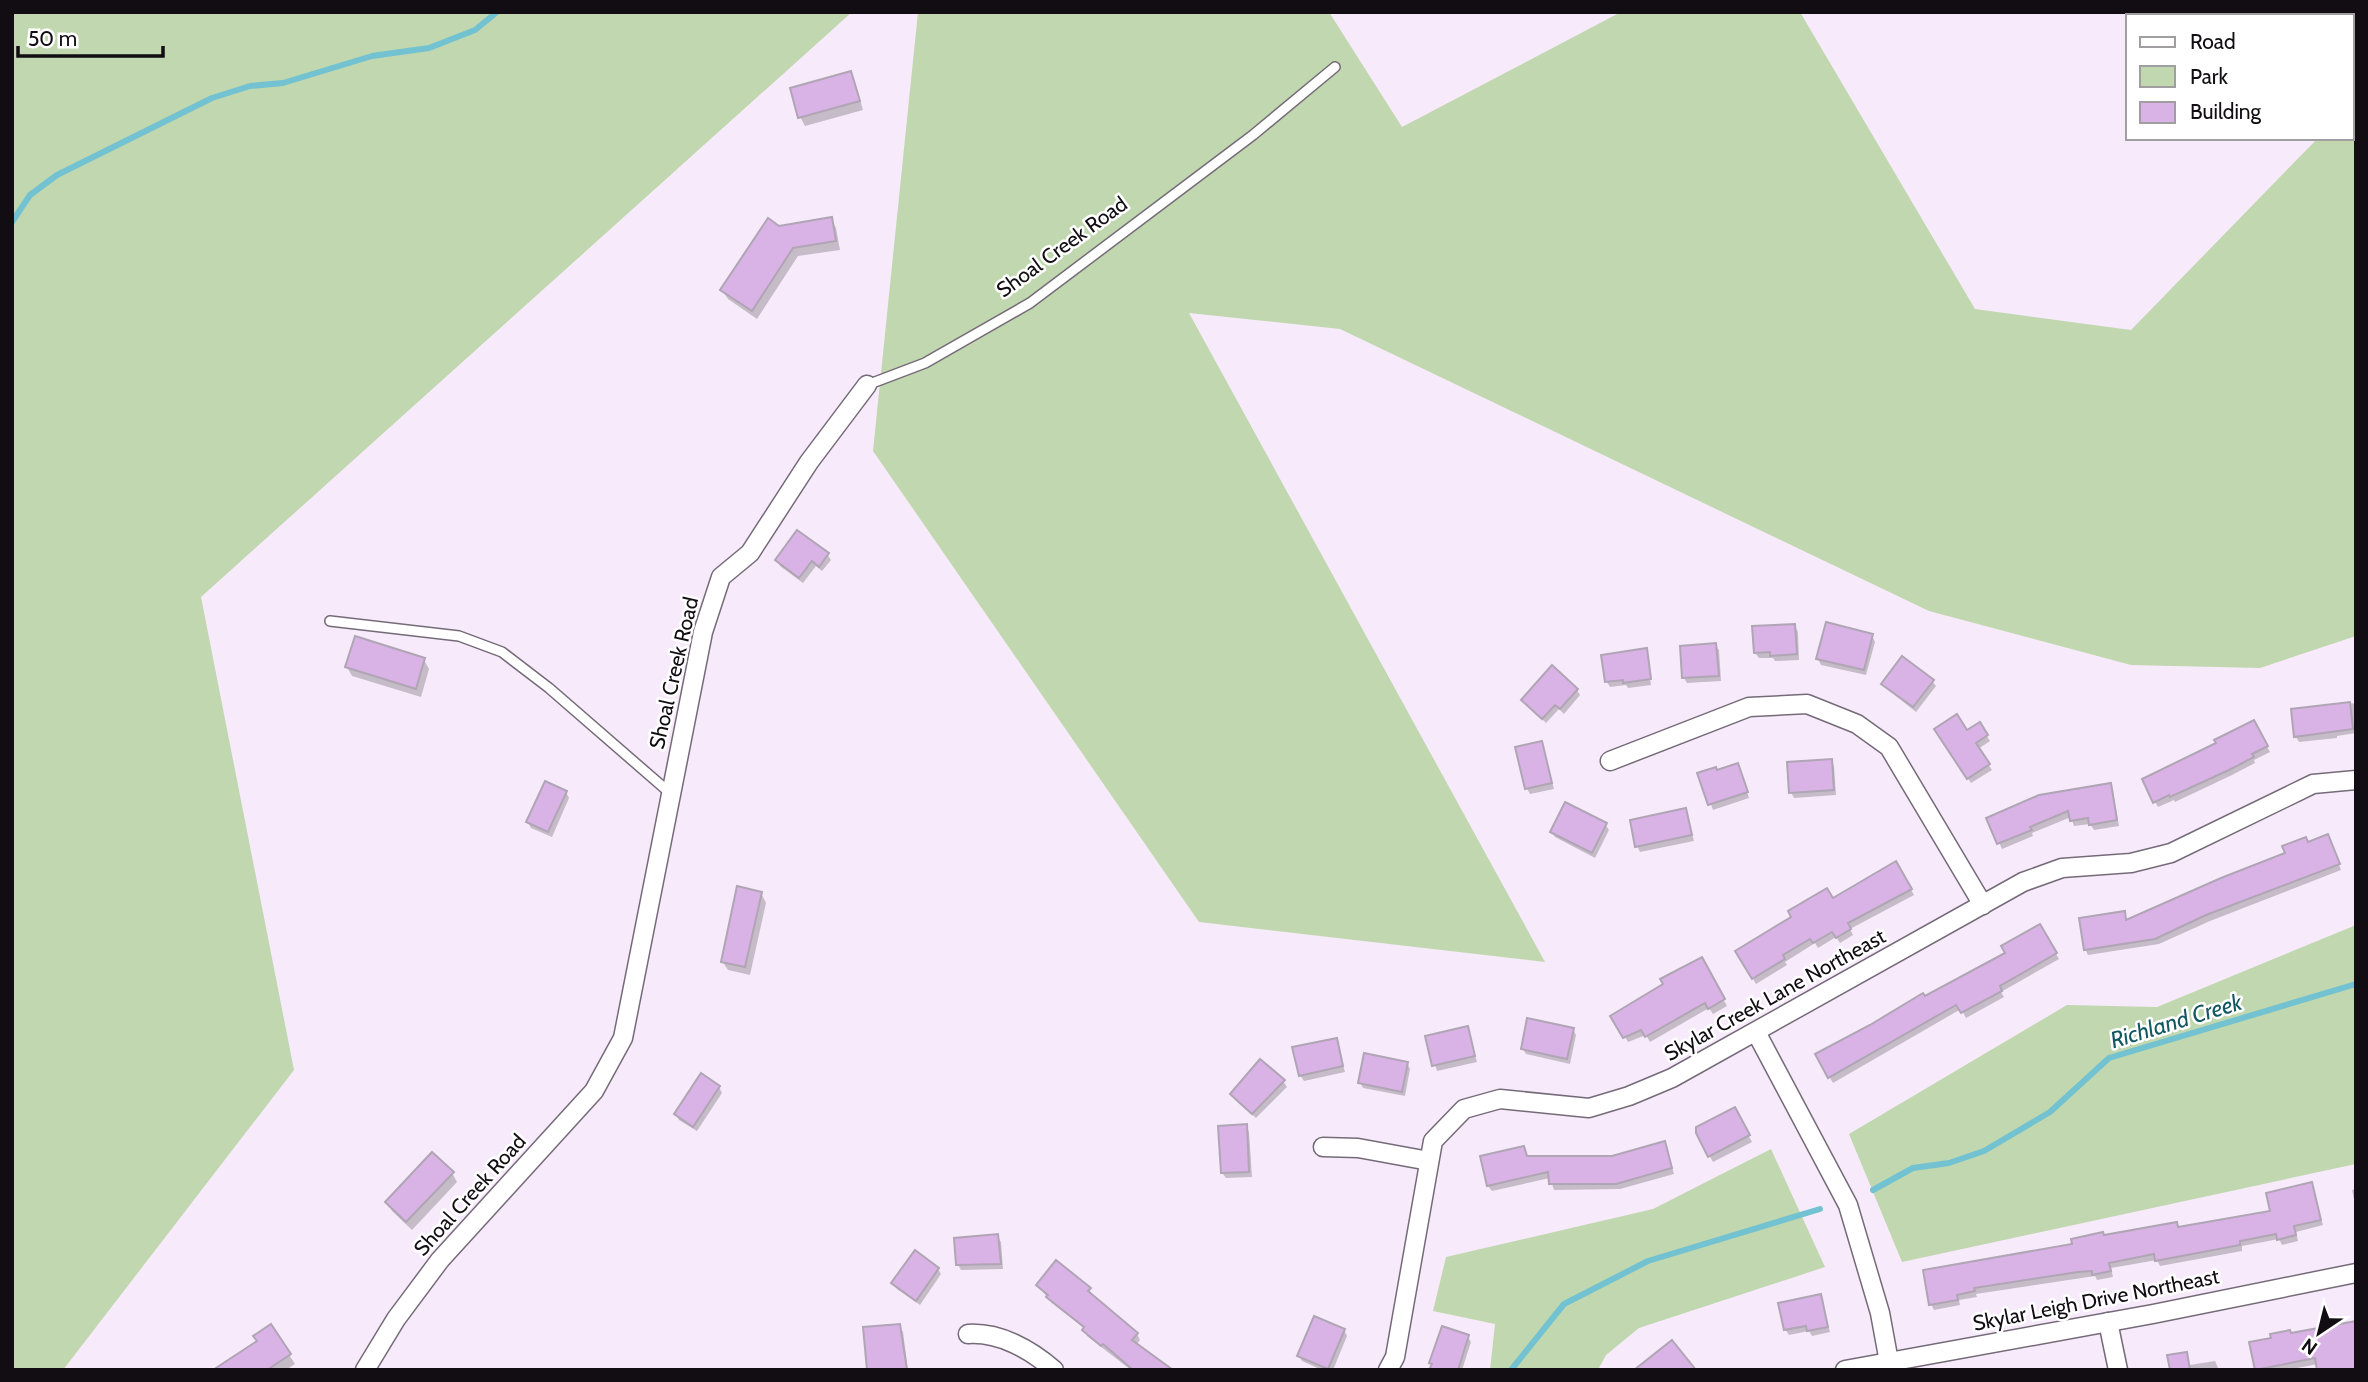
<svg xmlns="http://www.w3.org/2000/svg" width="2368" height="1382" font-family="Cabin,sans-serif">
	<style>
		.green { fill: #c1d7af }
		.shadow { fill: #0003 }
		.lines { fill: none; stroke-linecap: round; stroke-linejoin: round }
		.stream { stroke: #72c2d1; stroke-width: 6 }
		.building { fill: #dab3e6; stroke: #b0a5b4; stroke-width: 2 }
		.lane-casing { stroke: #756b78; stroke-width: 12 }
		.street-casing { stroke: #756b78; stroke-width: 21 }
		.lane { stroke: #fff; stroke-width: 9 }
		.street { stroke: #fff; stroke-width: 18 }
		.labels { text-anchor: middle; stroke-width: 5; stroke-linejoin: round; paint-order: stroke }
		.street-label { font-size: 21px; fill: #110d12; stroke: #fff }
		.water-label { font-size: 23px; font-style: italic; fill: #125762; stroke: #fff }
	</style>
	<rect width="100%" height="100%" fill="#f7ebfb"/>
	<g class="green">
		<path d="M12 12H852L201 597 294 1070 63 1370H12Z"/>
		<path d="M918 12H1329L1402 127 1621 12H1800L1975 309 2131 330 2318 138H2352V103L2356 99V636L2260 668 2131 665 1929 611 1340 329 1189 313 1545 962 1199 922 873 451Z"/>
		<path d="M2356 925V1164L1902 1262 1849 1134 2067 1005 2157 1007Z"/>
		<path d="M1771 1149 1825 1267 1639 1328 1606 1355 1598 1370H1490L1495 1324 1433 1311 1446 1257 1653 1209Z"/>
	</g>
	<g class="shadow">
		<path d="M850 73 855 82 863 110 805 126 800 117 792 89Z"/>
		<path d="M831 219 836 228 840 250 798 256 757 319 728 299 722 290Z"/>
		<path d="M827 554 831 560 822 571 816 566 803 583 780 566 777 560Z"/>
		<path d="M1795 626 1798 632 1799 660 1775 661 1773 658H1759L1755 653Z"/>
		<path d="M1872 636 1875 642 1866 675 1821 665 1818 659Z"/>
		<path d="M1715 645 1719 650 1721 681 1687 683 1684 678Z"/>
		<path d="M1646 650 1651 685 1628 688 1626 685 1610 687 1607 682 1603 656Z"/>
		<path d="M424 660 429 669 421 697 352 676 347 667Z"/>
		<path d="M1932 681 1936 686 1916 712 1887 689 1883 684Z"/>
		<path d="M1577 690 1580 695 1564 714 1559 709 1546 723 1523 700Z"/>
		<path d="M2356 703V733L2337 736V738L2299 742 2296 737 2293 711Z"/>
		<path d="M2254 722 2270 752 2254 760 2255 763 2232 775 2175 802 2174 800 2158 807 2155 802 2218 744Z"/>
		<path d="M1979 724 1990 741 1978 749 1992 770 1971 783 1936 729 1967 732Z"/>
		<path d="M1542 743 1554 789 1530 794 1527 789Z"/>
		<path d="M1831 760 1834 766 1836 795 1794 798 1791 792Z"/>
		<path d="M1740 771 1749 798 1713 810 1700 774Z"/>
		<path d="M2110 785 2113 791 2119 826 2094 830 2090 824 2074 826 2071 817 2032 833 2033 836 2002 849 1988 818Z"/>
		<path d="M566 792 569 798 552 837 531 828 528 822Z"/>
		<path d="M1685 810 1694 841 1640 852 1637 846Z"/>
		<path d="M1605 824 1609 830 1595 858 1555 837 1552 832Z"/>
		<path d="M2330 842 2341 870 2210 921 2159 944 2088 955 2085 949 2124 913 2127 921 2308 844Z"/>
		<path d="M1896 864 1914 895 1850 929 1853 935 1840 943 1836 937 1818 948 1815 943 1785 962 1787 965 1756 984 1737 952Z"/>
		<path d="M761 893 766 903 750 975 728 970 722 961Z"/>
		<path d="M2040 926 2059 959 2001 992 2004 997 1966 1018 1961 1009 1833 1083 1817 1055 2008 954Z"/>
		<path d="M1701 959 1727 1006 1713 1014 1709 1008 1650 1042 1646 1035 1628 1042 1612 1016 1666 985Z"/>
		<path d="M1467 1028 1477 1062 1437 1071 1427 1037Z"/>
		<path d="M1573 1029 1576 1035 1570 1064 1526 1054 1523 1049Z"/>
		<path d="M1336 1040 1345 1072 1304 1081 1300 1075Z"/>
		<path d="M1407 1063 1410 1069 1405 1096 1363 1088 1360 1082Z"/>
		<path d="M1283 1081 1287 1087 1256 1118 1235 1100 1232 1095Z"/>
		<path d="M719 1087 722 1093 697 1131 679 1120 676 1114Z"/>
		<path d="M1734 1109 1752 1142 1713 1162 1697 1133Z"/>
		<path d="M1246 1126 1249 1132 1252 1177 1226 1178 1222 1173Z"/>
		<path d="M1523 1148 1528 1158 1612 1157 1667 1149 1674 1174 1620 1189 1554 1190 1550 1178 1492 1191 1488 1186Z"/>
		<path d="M452 1173 457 1182 412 1230 392 1211 387 1202Z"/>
		<path d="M2311 1184 2323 1225 2296 1232 2298 1241 2282 1245 2279 1239 2242 1246V1251L2160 1266 2157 1260 2111 1268 2113 1277 2097 1280 2095 1276 1976 1294 1977 1297 1959 1300 1960 1305 1934 1310 1931 1304 2074 1245 2104 1237 2179 1229 2272 1212Z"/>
		<path d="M2356 1189V1209L2352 1190Z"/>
		<path d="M997 1236 1001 1242 1003 1269 961 1270 958 1265Z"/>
		<path d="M938 1269 941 1274 920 1305 897 1289 893 1283Z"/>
		<path d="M1038 1286 1089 1289 1092 1296 1137 1334 1140 1340 1136 1345 1170 1370H1131L1087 1336 1085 1329 1052 1303Z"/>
		<path d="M1820 1296 1830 1332 1812 1336 1809 1331 1789 1335 1785 1329Z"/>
		<path d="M2356 1323 2318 1364 2287 1370H2257L2251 1343Z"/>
		<path d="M271 1326 295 1364 286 1370H223L259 1342Z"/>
		<path d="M899 1326 903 1332 908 1370H869Z"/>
		<path d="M1344 1330 1347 1336 1333 1370H1322L1302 1361 1299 1356Z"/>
		<path d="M1468 1337 1471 1342 1462 1370H1431V1363Z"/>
		<path d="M2186 1354 2190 1365 2215 1361 2219 1370H2171Z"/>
	</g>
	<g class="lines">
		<g class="stream">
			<path d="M12 222 30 195 57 175 212 98 250 86 283 83 372 56 429 48 475 30 497 12"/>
			<path d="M1873 1190 1913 1168 1949 1163 1984 1151 2050 1112 2109 1058 2356 984"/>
			<path d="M1511 1370 1564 1304 1648 1261 1820 1209"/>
		</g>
	</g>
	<g class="building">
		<path d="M851 71 860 101 798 118 790 88Z"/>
		<path d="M832 217 836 241 793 248 752 311 720 290 768 218 779 226Z"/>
		<path d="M797 530 829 553 819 567 812 561 799 578 775 560Z"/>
		<path d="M1826 622 1873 634 1864 670 1816 659Z"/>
		<path d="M1795 624 1797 654 1770 656V652L1754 653 1752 626Z"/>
		<path d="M355 636 425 658 416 689 345 667Z"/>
		<path d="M1716 643 1719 676 1682 678 1680 646Z"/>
		<path d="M1647 648 1651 679 1623 683V680L1605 682 1601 655Z"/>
		<path d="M1902 656 1934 680 1913 707 1881 684Z"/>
		<path d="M1552 665 1578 689 1560 709 1555 705 1542 719 1521 700Z"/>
		<path d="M2350 702 2353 729 2294 737 2291 709Z"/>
		<path d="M1957 714 1967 730 1980 722 1988 735 1976 743 1990 764 1967 779 1934 729Z"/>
		<path d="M2254 720 2268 746 2252 754 2254 757 2229 770 2170 797 2169 795 2153 803 2142 779 2216 743 2214 740Z"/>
		<path d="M1542 741 1552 783 1525 789 1515 747Z"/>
		<path d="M1832 759 1834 790 1789 793 1787 762Z"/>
		<path d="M1738 763 1748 792 1708 805 1697 773 1716 767 1717 770Z"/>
		<path d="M545 781 567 791 548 832 526 822Z"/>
		<path d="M2111 783 2117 820 2089 825 2088 818 2070 821 2068 811 2030 827 2032 830 1997 844 1986 818 2039 795Z"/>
		<path d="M1565 802 1607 823 1592 853 1550 832Z"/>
		<path d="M1686 808 1692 835 1635 847 1630 820Z"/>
		<path d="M2328 834 2340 864 2206 915 2155 939 2084 950 2079 918 2125 911 2126 920 2221 878 2285 853 2282 846 2306 837 2308 842Z"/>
		<path d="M1896 861 1912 889 1848 923 1851 929 1836 938 1832 932 1813 943 1810 939 1783 955 1785 959 1752 979 1735 951 1791 917 1788 911 1827 888 1833 898Z"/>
		<path d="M737 886 762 892 745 967 721 962Z"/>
		<path d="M2040 924 2057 953 2000 986 2002 991 1961 1013 1956 1005 1828 1078 1815 1054 1870 1025 1923 993 1925 996 2005 953 2001 946Z"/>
		<path d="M1702 957 1725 999 1708 1009 1705 1003 1645 1037 1641 1030 1623 1038 1610 1016 1663 984 1660 979Z"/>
		<path d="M1527 1018 1574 1028 1567 1059 1521 1049Z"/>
		<path d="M1468 1026 1475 1056 1432 1066 1425 1036Z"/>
		<path d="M1337 1038 1343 1066 1299 1076 1292 1047Z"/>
		<path d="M1364 1053 1408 1062 1402 1092 1358 1083Z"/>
		<path d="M1260 1059 1285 1080 1252 1114 1230 1094Z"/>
		<path d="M701 1073 720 1086 693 1127 674 1114Z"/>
		<path d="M1735 1107 1750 1135 1708 1157 1696 1133V1127Z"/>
		<path d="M1247 1124 1249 1172 1221 1173 1218 1126Z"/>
		<path d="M1665 1141 1672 1168 1616 1184H1549L1548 1172 1487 1186 1480 1156 1524 1146 1527 1156H1612Z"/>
		<path d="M432 1152 454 1172 406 1222 385 1202Z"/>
		<path d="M2312 1182 2321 1220 2294 1226 2296 1235 2277 1240 2276 1234 2240 1241V1245L2155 1261 2154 1254 2109 1263 2111 1271 2092 1275V1271L2078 1272 1974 1288 1975 1291 1957 1295 1958 1300 1929 1305 1923 1270 2072 1244 2071 1239 2103 1232 2104 1235 2177 1222 2178 1227 2270 1211 2266 1193Z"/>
		<path d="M998 1234 1001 1264 956 1265 954 1238Z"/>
		<path d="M915 1250 939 1268 916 1301 891 1283Z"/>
		<path d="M1056 1260 1091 1288 1088 1291 1138 1333 1132 1340 1173 1370H1133L1103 1344 1101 1346 1082 1330 1084 1327 1046 1297 1048 1295 1036 1285Z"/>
		<path d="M1821 1294 1828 1327 1807 1331 1806 1326 1784 1330 1778 1303Z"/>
		<path d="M1314 1316 1345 1329 1328 1369 1297 1356Z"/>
		<path d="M2356 1321V1370H2317L2315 1358 2255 1370 2249 1342 2271 1338 2270 1334 2290 1330 2291 1333Z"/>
		<path d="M271 1324 291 1354 267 1370H213L257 1341 253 1336Z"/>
		<path d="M900 1324 907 1370H867L863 1327Z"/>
		<path d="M1442 1326 1469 1335 1458 1370H1429L1432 1364 1429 1363Z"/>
		<path d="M1672 1340 1696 1370H1634Z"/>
		<path d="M2187 1352 2190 1370H2170L2167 1355Z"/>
	</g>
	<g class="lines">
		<g class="lane-casing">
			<g id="lane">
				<path d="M867 385 925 363 1030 303 1253 135 1335 67"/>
				<path d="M330 621 459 636 502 652 549 688 670 793"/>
			</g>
		</g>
		<g class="street-casing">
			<g id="street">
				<path d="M1610 761 1749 707 1807 704 1857 724 1889 747 1983 905"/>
				<path d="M1756 1032 1848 1205 1880 1313 1889 1362"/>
				<path d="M1323 1147 1358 1148 1429 1161"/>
				<path d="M2108 1322 2118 1370"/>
				<path d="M968 1334C999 1332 1030 1349 1054 1370"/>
				<path d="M365 1370 396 1319 440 1260 594 1091 623 1038 703 632 721 577 750 553 809 462 867 385"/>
				<path d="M1388 1370 1395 1357 1433 1141 1464 1109 1500 1099 1589 1108 1629 1096 1672 1078 2023 882 2062 868 2131 863 2171 853 2313 784 2356 780"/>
				<path d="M1845 1370 2153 1314 2356 1273"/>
			</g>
		</g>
		<use href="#lane" class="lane"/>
		<use href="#street" class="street"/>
	</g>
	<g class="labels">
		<g class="street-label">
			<text transform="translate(1062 247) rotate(-36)" y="7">Shoal Creek Road</text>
			<text transform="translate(674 673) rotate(-77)" y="7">Shoal Creek Road</text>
			<text transform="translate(1775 995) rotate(-29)" y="7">Skylar Creek Lane Northeast</text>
			<text transform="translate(470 1195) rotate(-48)" y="7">Shoal Creek Road</text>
			<text transform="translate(2096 1300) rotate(-11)" y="7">Skylar Leigh Drive Northeast</text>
		</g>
		<g class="water-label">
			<text transform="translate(2176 1021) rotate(-17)" y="8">Richland Creek</text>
		</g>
	</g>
	<rect width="2368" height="1382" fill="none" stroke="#110d12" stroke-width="28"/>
	<rect x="2126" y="14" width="228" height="126" fill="#ffffff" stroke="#a09ea0" stroke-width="2"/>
	<rect x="2140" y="37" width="35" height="10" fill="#ffffff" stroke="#a09ea0" stroke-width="2"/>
	<text x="2190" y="49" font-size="21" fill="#110d12">Road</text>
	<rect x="2140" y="66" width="35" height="21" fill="#c1d7af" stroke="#a09ea0" stroke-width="2"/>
	<text x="2190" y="84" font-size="21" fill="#110d12">Park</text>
	<rect x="2140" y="102" width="35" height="21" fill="#dab3e6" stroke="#a09ea0" stroke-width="2"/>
	<text x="2190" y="119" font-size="21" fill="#110d12">Building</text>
	<g transform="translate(2319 1333) rotate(215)" stroke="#ffffff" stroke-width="5" paint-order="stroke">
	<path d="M0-5L12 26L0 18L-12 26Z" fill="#110d12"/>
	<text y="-10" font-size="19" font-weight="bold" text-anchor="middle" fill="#110d12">N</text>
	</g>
	<path d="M18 46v10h145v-10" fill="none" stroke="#110d12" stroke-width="3.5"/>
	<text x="28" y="46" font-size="21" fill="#110d12" stroke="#ffffff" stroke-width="5" paint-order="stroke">50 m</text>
</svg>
